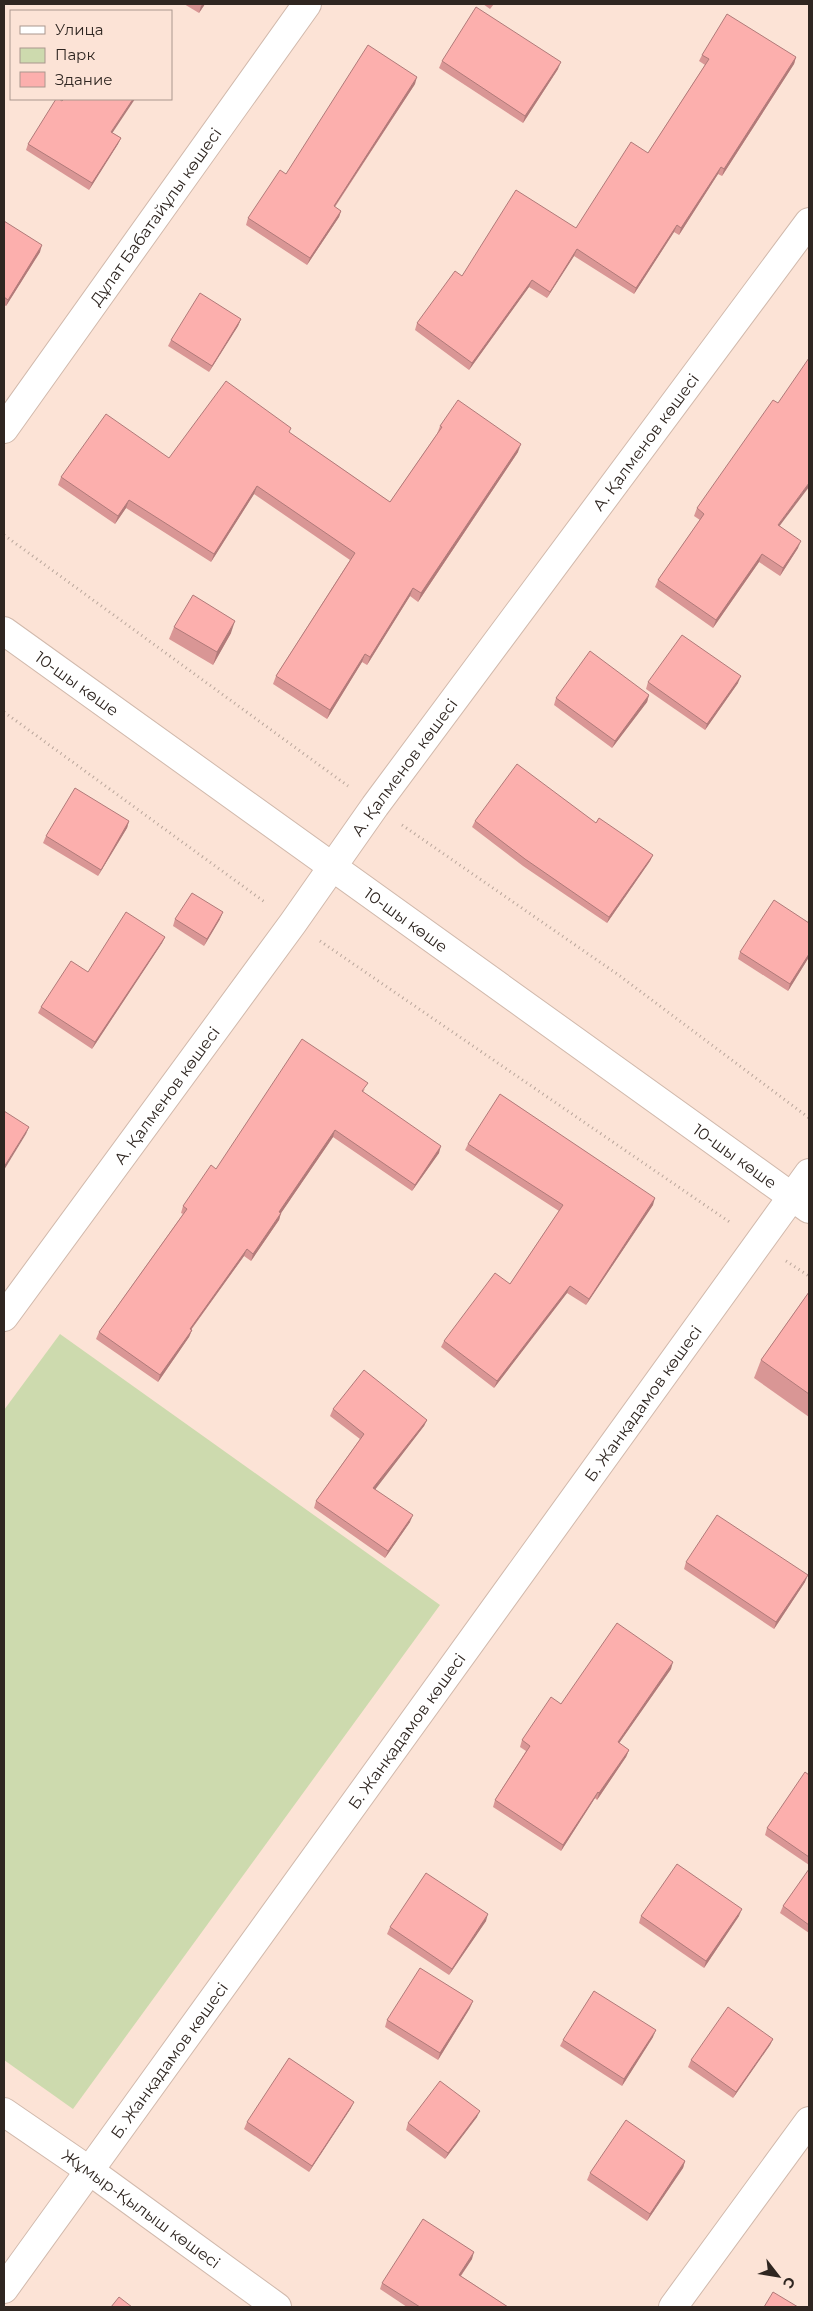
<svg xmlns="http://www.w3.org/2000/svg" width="813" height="2311" font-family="Montserrat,sans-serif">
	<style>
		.green { fill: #cddaae }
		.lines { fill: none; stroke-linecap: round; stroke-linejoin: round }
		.minor-casing { stroke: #d1b9ac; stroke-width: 30 }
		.tertiary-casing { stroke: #d1b9ac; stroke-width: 30 }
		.path { stroke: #b9a69b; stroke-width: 3; stroke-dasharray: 1 4; stroke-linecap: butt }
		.minor { stroke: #fff; stroke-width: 28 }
		.tertiary { stroke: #fff; stroke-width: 28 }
		.wall { fill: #d99695 }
		.shaded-wall { fill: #b07a79 }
		.building { fill: #fcafad; stroke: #b07a79 }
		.labels { text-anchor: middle; stroke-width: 4; stroke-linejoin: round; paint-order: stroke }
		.street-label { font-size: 16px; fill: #2f2621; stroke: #fce3d6 }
	</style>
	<rect width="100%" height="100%" fill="#fce3d6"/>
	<path class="green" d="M60 1334 440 1605 73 2109 4 2060V1410Z"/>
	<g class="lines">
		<g class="minor-casing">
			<g id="minor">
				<path id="s1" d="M4 429 307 4"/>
				<path id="s2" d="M4 1317 293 923 375 806 809 222"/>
				<path id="s3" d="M4 2112 90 2171 277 2307"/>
				<path id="s4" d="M4 2289 809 1173"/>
				<path d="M673 2307 809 2121"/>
			</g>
		</g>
		<g class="tertiary-casing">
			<g id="tertiary">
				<path id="s5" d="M4 631 809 1209"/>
			</g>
		</g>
		<g class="path">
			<path d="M4 535 348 786"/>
			<path d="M4 712 266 903"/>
			<path d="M402 825 620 976 809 1118"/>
			<path d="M320 941 731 1223"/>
			<path d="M786 1261 809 1276"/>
		</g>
		<use href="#minor" class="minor"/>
		<use href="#tertiary" class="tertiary"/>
	</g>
	<g class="wall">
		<path d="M184 4H205L199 13Z"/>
		<path d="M483 4H494L490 9Z"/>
		<path d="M702 55 796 57 794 64 722 176 718 174 679 235 674 232 634 294 574 256 547 298 529 287 469 370 415 330 417 323 462 276 576 228 648 153 705 65 699 61Z"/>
		<path d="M442 61 558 69 523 123 439 68Z"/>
		<path d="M415 84 335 207 341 211 339 217 307 265 246 225 248 218 286 174Z"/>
		<path d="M113 133 121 138 118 144 89 190 26 150 28 144Z"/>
		<path d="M4 221 40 252 6 306 4 305Z"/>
		<path d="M241 319 238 326 209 372 168 346 171 340Z"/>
		<path d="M440 426 518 452 418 602 410 596 367 665 362 662 327 719 273 684 276 676 350 560 254 494 211 562 126 508 115 524 58 485 61 477 169 458 290 433 390 502 437 434Z"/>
		<path d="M697 508 780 526 798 548 780 576 759 562 713 628 655 587 658 580 700 520 694 516Z"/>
		<path d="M174 627 231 633 213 665 169 639Z"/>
		<path d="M648 682 738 683 705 730 646 689Z"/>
		<path d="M649 695 647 702 612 748 554 705 556 698Z"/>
		<path d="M129 821 127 828 98 876 43 843 46 836Z"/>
		<path d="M475 821 596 823 653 855 650 861 607 923 523 866 472 827Z"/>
		<path d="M175 919H220L204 946 173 926Z"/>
		<path d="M809 923V957L788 991 738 959 740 952Z"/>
		<path d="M165 937 162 943 92 1049 38 1013 41 1007 88 972Z"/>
		<path d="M365 1089 363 1092 439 1153 412 1191 333 1137 281 1213 279 1220 251 1261 244 1256 191 1330H192L189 1337 158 1382 96 1339 99 1332 183 1214 181 1213 183 1206 216 1169Z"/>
		<path d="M468 1144 653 1205 586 1305 567 1293 494 1388 441 1347 444 1341 510 1284 559 1211 465 1150Z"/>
		<path d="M809 1292V1417L754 1378 761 1360Z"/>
		<path d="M333 1409 427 1420 424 1426 375 1489 410 1522 385 1558 314 1508 316 1501 360 1439 330 1416Z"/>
		<path d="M686 1562 805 1582 774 1629 684 1569Z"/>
		<path d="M671 1669 619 1743 629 1750 626 1757 597 1800 595 1798 561 1851 493 1807 495 1800 526 1751 520 1747 522 1740 561 1704Z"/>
		<path d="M809 1775V1865L765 1835 767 1828Z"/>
		<path d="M809 1870V1933L780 1913 783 1906Z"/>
		<path d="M641 1916H739L704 1968 639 1923Z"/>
		<path d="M486 1921 449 1975 387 1934 390 1927Z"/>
		<path d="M470 2008 438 2060 385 2027 387 2020Z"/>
		<path d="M653 2037 622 2086 560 2046 563 2040Z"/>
		<path d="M773 2039 770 2045 733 2098 688 2067 691 2060Z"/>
		<path d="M351 2108 309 2172 244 2129 247 2122Z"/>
		<path d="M477 2117 445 2159 406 2130 408 2123Z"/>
		<path d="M685 2161 683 2168 647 2221 587 2180 590 2173Z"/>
		<path d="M472 2259 461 2276 508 2307H407L380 2289 382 2283Z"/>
	</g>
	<g class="shaded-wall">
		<path d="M203 4H205L199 13 201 6Z"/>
		<path d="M796 57 794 64 722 176 724 169Z"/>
		<path d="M561 62 558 69 523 123 525 116Z"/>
		<path d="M417 77 415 84 331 212 334 206Z"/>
		<path d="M133 99H135L109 138 111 132Z"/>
		<path d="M121 138 118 144 89 190 92 183Z"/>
		<path d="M721 167 718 174 679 235 681 228Z"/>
		<path d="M341 211 339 217 307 265 310 258Z"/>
		<path d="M677 225 674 232 634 294 636 288Z"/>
		<path d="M42 245 40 252 6 306 8 300Z"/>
		<path d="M577 249 574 256 547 298 550 292Z"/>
		<path d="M532 280 529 287 469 370 472 363Z"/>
		<path d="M241 319 238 326 209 372 212 366Z"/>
		<path d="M521 444 518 452 418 602 421 593Z"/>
		<path d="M809 483V487L775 532 778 525Z"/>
		<path d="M257 486 254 494 211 562 214 554Z"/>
		<path d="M129 500 126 508 115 524 118 516Z"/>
		<path d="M801 541 798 548 780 576 783 568Z"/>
		<path d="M762 554 759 562 713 628 716 620Z"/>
		<path d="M413 588 410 596 367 665 370 657Z"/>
		<path d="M235 621 231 633 213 665 217 652Z"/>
		<path d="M365 654 362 662 327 719 330 710Z"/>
		<path d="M741 676 738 683 705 730 707 724Z"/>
		<path d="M649 695 647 702 612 748 615 741Z"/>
		<path d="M129 821 127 828 98 876 101 870Z"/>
		<path d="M653 855 650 861 607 923 609 917Z"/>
		<path d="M223 912 220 919 204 946 207 939Z"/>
		<path d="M165 937 162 943 92 1049 95 1042Z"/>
		<path d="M809 954V957L788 991 790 984Z"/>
		<path d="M29 1127 26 1134 4 1170V1167Z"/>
		<path d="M335 1130 333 1137 277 1219 279 1212Z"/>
		<path d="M441 1146 439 1153 412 1191 415 1185Z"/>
		<path d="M655 1198 653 1205 586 1305 589 1299Z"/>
		<path d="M281 1213 279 1220 251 1261 253 1254Z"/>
		<path d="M247 1249 244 1256 187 1335 190 1329Z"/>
		<path d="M570 1286 567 1293 494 1388 497 1381Z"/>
		<path d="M192 1330 189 1337 158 1382 160 1375Z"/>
		<path d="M427 1420 424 1426 371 1495 373 1488Z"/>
		<path d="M413 1515 410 1522 385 1558 388 1551Z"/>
		<path d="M808 1575 805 1582 774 1629 776 1622Z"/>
		<path d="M673 1662 671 1669 615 1749 618 1742Z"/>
		<path d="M629 1750 626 1757 597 1800 599 1793Z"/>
		<path d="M598 1792 595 1798 561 1851 563 1845Z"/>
		<path d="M742 1909 739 1916 704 1968 706 1961Z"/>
		<path d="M488 1914 486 1921 449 1975 452 1969Z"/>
		<path d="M473 2001 470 2008 438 2060 440 2053Z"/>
		<path d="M656 2030 653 2037 622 2086 624 2079Z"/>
		<path d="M773 2039 770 2045 733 2098 736 2092Z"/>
		<path d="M354 2102 351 2108 309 2172 312 2166Z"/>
		<path d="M480 2111 477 2117 445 2159 448 2153Z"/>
		<path d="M685 2161 683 2168 647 2221 650 2214Z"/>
		<path d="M474 2252 472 2259 457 2281 459 2275Z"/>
	</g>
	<g class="building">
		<path d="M476 7 561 62 525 116 442 61Z"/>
		<path d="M727 14 796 57 724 169 721 167 681 228 677 225 636 288 577 249 550 292 532 280 472 363 417 323 455 271 462 276 516 190 576 228 631 142 648 153 709 59 702 55Z"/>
		<path d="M368 45 417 77 334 206 341 211 310 258 248 218 280 170 286 174Z"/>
		<path d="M56 99H59L62 101 64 99H133L111 132 121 138 92 183 28 144Z"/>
		<path d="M4 221 42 245 8 300 4 297Z"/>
		<path d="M200 293 241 319 212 366 171 340Z"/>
		<path d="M809 358V483L778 525 801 541 783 568 762 554 716 620 658 580 704 514 697 508 773 400 778 403Z"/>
		<path d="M226 381 291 428 289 432 390 502 442 427 440 426 458 400 521 444 421 593 413 588 370 657 365 654 330 710 276 676 355 553 257 486 214 554 129 500 118 516 61 477 106 414 169 458Z"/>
		<path d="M193 595 235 621 217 652 174 627Z"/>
		<path d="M682 635 741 676 707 724 648 682Z"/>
		<path d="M590 651 649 695 615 741 556 698Z"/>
		<path d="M517 764 596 823 599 818 653 855 609 917 525 859 475 821Z"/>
		<path d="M75 788 129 821 101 870 46 836Z"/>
		<path d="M192 893 223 912 207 939 175 919Z"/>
		<path d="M774 900 809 923V954L790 984 740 952Z"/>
		<path d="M126 912 165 937 95 1042 41 1007 71 961 88 972Z"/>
		<path d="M302 1039 368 1083 362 1091 441 1146 415 1185 335 1130 279 1212 281 1213 253 1254 247 1249 190 1329 192 1330 160 1375 99 1332 187 1209 183 1206 211 1165 216 1169Z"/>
		<path d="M500 1094 655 1198 589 1299 570 1286 497 1381 444 1341 495 1273 510 1284 563 1205 468 1144Z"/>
		<path d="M4 1111 29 1127 4 1167Z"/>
		<path d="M809 1292V1394L761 1360Z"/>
		<path d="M364 1370 427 1420 373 1488 413 1515 388 1551 316 1501 364 1434 333 1409Z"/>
		<path d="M717 1515 808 1575 776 1622 686 1562Z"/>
		<path d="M617 1623 673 1662 618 1742 629 1750 599 1793 598 1792 563 1845 495 1800 530 1746 522 1740 551 1697 561 1704Z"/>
		<path d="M805 1772 809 1775V1857L767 1828Z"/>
		<path d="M677 1864 742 1909 706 1961 641 1916Z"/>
		<path d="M809 1869V1925L783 1906Z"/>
		<path d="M426 1873 488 1914 452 1969 390 1927Z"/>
		<path d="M420 1968 473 2001 440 2053 387 2020Z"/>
		<path d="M594 1991 656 2030 624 2079 563 2040Z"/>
		<path d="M728 2007 773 2039 736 2092 691 2060Z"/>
		<path d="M289 2058 354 2102 312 2166 247 2122Z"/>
		<path d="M440 2081 480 2111 448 2153 408 2123Z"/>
		<path d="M626 2120 685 2161 650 2214 590 2173Z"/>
		<path d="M423 2219 474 2252 459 2275 508 2307H420L382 2283Z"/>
		<path d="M773 2292 798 2307H764Z"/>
		<path d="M119 2297 132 2307H111Z"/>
	</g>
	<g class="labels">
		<g class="street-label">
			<text dy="6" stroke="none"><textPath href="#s1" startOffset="261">Дұлат Бабатайұлы көшесі</textPath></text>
			<text dy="6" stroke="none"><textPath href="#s2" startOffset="1085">А. Қалменов көшесі</textPath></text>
			<text dy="6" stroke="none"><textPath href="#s5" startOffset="90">10-шы көше</textPath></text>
			<text dy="6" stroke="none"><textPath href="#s2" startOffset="680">А. Қалменов көшесі</textPath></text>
			<text dy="6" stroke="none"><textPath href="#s5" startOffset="495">10-шы көше</textPath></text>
			<text dy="6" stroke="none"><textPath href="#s2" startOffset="275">А. Қалменов көшесі</textPath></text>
			<text dy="6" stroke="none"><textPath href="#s5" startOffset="900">10-шы көше</textPath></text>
			<text dy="6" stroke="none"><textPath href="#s4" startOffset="1092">Б. Жанқадамов көшесі</textPath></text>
			<text dy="6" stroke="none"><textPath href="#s4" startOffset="688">Б. Жанқадамов көшесі</textPath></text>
			<text dy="6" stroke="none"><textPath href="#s4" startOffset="282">Б. Жанқадамов көшесі</textPath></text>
			<text dy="6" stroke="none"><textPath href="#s3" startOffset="168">Жұмыр-Қылыш көшесі</textPath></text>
		</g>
	</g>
	<rect width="813" height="2311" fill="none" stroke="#2f2621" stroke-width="10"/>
	<rect x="10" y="10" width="162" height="90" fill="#fce3d6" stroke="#aa978e"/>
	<rect x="20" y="26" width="25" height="8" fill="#ffffff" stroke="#aa978e"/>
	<text x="55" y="35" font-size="15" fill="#2f2621">Улица</text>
	<rect x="20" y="48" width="25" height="15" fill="#cddaae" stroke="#aa978e"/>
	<text x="55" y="60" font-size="15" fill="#2f2621">Парк</text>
	<rect x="20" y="72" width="25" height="15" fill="#fcafad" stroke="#aa978e"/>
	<text x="55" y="85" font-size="15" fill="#2f2621">Здание</text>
	<g transform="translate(778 2276) rotate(121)" stroke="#fce3d6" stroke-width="4" paint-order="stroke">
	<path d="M0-4L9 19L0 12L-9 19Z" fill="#2f2621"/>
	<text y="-8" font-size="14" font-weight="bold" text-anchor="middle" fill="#2f2621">С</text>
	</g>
</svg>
